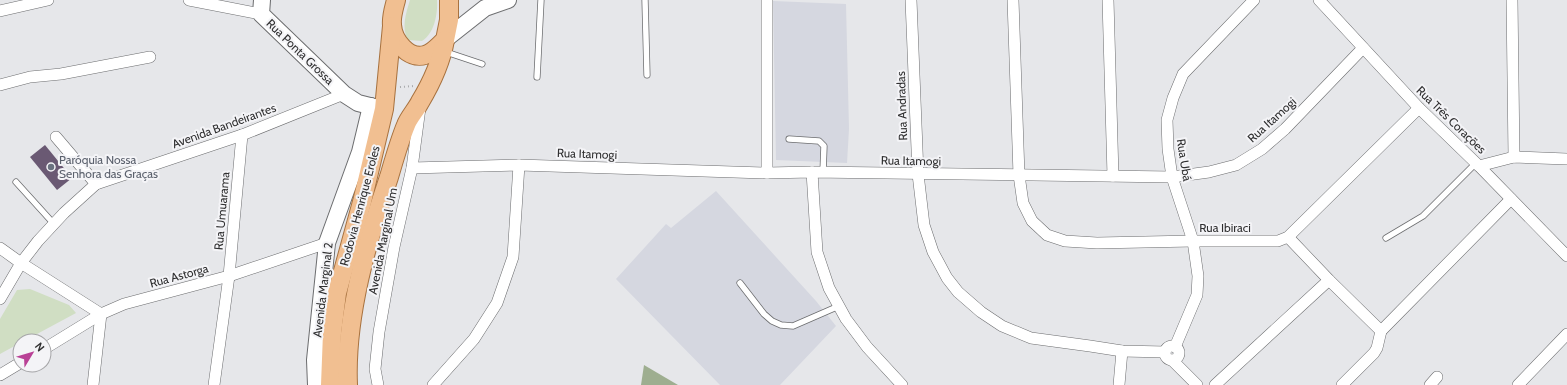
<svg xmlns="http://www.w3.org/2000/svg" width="1567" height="385" font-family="Cabin,sans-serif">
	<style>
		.built { fill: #d5d7e0 }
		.green { fill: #d0dec3 }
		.forest { fill: #9eae90 }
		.building { fill: #6a5973 }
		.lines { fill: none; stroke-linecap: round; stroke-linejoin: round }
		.lane-casing { stroke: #6c6d6f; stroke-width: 7 }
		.street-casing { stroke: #6c6d6f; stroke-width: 12 }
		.secondary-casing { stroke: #6c6d6f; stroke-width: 18 }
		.primary-casing { stroke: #a8723f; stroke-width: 20 }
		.path { stroke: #aaabad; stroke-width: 2; stroke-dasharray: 1 3; stroke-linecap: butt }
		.lane { stroke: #fff; stroke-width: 5.5 }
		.street { stroke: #fff; stroke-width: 11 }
		.secondary { stroke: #fff; stroke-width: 16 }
		.primary { stroke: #f1bf91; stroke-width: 18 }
		.worship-dot { fill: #6b7280; stroke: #f4f4f7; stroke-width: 1.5 }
		.labels { text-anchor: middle; stroke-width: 4; stroke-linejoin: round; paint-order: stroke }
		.street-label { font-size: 12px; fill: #303031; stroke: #f4f4f7 }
		.worship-label { font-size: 12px; fill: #5b616d; stroke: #f4f4f7; text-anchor: start }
	</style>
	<rect width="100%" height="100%" fill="#e6e7ea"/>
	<g class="built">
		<path d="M773 1 846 4 849 129 847 163 776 160Z"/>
		<path d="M716 191 816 301 836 326 780 385H720L616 279 666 224 671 228Z"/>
	</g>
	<g class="green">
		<path d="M410 0H437C438 14 434 34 422 41L408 40C401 28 406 13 410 0Z"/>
		<path d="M30 289 69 305 76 313 24 341H20V343L0 354V319L17 290Z"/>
	</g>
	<path class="forest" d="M644 365 678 385H641Z"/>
	<path class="building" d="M45 145 72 178 57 190 30 157Z"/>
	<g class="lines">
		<g class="lane-casing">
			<g id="lane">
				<path d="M645 0 647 75"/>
				<path d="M446 52 482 64"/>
				<path d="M537 77 541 0"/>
				<path d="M789 139 819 141 824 146 823 172"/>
				<path d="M16 182 54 224"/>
				<path d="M1386 238 1423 216 1476 163"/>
				<path d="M740 283 764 314 772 321 781 325 793 326 839 306"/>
			</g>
		</g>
		<g class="street-casing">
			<g id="street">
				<path d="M189 0 261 14"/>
				<path d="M767 0V173"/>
				<path d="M911 0 918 174 924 225 933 252 947 278 958 292 981 312 1002 326 1031 338 1090 346 1122 351 1165 352"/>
				<path d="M1013 0 1019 175 1023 203 1032 221 1047 235 1065 241 1097 243 1193 241H1278L1288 237 1419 108"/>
				<path d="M1108 0 1113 176"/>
				<path d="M1319 0 1419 108 1479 166 1567 256"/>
				<path d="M1512 0 1514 157"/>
				<path d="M0 11 48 0"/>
				<path d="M0 85 30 77 61 74 150 57"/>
				<path d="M56 137 96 184"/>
				<path d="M1479 166 1514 157 1567 159"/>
				<path d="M412 168 519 165 767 173 812 172 1172 177 1209 172 1236 165 1262 149 1285 129 1363 48"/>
				<path d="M812 172 817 252 829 288 846 319 867 347 902 385"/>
				<path d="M1288 237 1329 280 1381 331"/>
				<path d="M0 248 21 263 101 314 93 385"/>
				<path d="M0 299 21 263 38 241 64 213 96 184 242 135 344 94"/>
				<path d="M1381 331 1511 199"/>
				<circle cx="1172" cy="353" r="7"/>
				<path d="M1175 347 1197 295 1198 276 1193 241 1172 177 1168 149 1167 120 1173 98 1183 74 1254 0"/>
				<path d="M44 349 101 314 124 304 229 276 327 243"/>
				<path d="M1172 360 1197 385"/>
				<path d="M0 375 20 363"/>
				<path d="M214 385 229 276 242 135"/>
				<path d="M378 385 375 369 379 332 394 247 412 168 420 108"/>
				<path d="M433 385 474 339 497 303 513 257 519 165"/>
				<path d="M1119 385 1122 351"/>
				<path d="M1215 385 1329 280"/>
				<path d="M1342 385 1374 353 1377 348 1381 331"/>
				<path d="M1430 385 1437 377"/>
				<path d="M1518 385 1567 334"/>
			</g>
		</g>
		<g class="secondary-casing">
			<g id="secondary">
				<path d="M262 0 261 14 344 94 358 103 382 109"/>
				<path d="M447 38 485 8 508 0"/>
				<path d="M316 385 315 360 327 243 360 152 371 106"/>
			</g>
		</g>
		<g class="primary-casing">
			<g id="primary">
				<path d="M396 0C394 8 391 17 392 25 393 40 408 60 425 55 433 53 439 45 445 40L449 20V0"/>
				<path d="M330 385 332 333 337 293 362 202 384 109 392 26"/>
				<path d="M348 385C345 316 367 242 389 177 394 160 399 142 406 125 409 117 416 110 420 102 432 82 441 63 445 40"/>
			</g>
		</g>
		<path class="path" d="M400 87 414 86"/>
		<use href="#lane" class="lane"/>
		<use href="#street" class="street"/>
		<use href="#secondary" class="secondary"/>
		<use href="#primary" class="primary"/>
	</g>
	<circle class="worship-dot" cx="51" cy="167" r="4"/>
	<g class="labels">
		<g class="street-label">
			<text transform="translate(300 52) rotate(44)" y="4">Rua Ponta Grossa</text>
			<text transform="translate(902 106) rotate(-92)" y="4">Rua Andradas</text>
			<text transform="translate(1272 120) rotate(-42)" y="4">Rua Itamogi</text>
			<text transform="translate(1451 120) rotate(44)" y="4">Rua Três Corações</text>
			<text transform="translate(224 126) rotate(-20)" y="4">Avenida Bandeirantes</text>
			<text transform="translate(587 154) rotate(2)" y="4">Rua Itamogi</text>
			<text transform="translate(1184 160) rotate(81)" y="4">Rua Ubá</text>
			<text transform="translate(911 161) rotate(1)" y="4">Rua Itamogi</text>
			<text transform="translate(360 206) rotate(-75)" y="4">Rodovia Henrique Eroles</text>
			<text transform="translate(222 211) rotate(-85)" y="4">Rua Umuarama</text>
			<text x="1225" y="232">Rua Ibiraci</text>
			<text transform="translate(383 241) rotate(-79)" y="4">Avenida Marginal Um</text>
			<text transform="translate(179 276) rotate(-15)" y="4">Rua Astorga</text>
			<text transform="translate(323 290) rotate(-83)" y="4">Avenida Marginal 2</text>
		</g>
		<g class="worship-label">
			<text x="59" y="164">Paróquia Nossa<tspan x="59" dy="14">Senhora das Graças</tspan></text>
		</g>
	</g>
	<g transform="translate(32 353) rotate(52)"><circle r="19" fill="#f4f4f7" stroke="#a6a6a8"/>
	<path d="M0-3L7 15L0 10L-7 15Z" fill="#b94196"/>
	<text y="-6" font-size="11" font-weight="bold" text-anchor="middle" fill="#303031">N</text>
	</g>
</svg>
